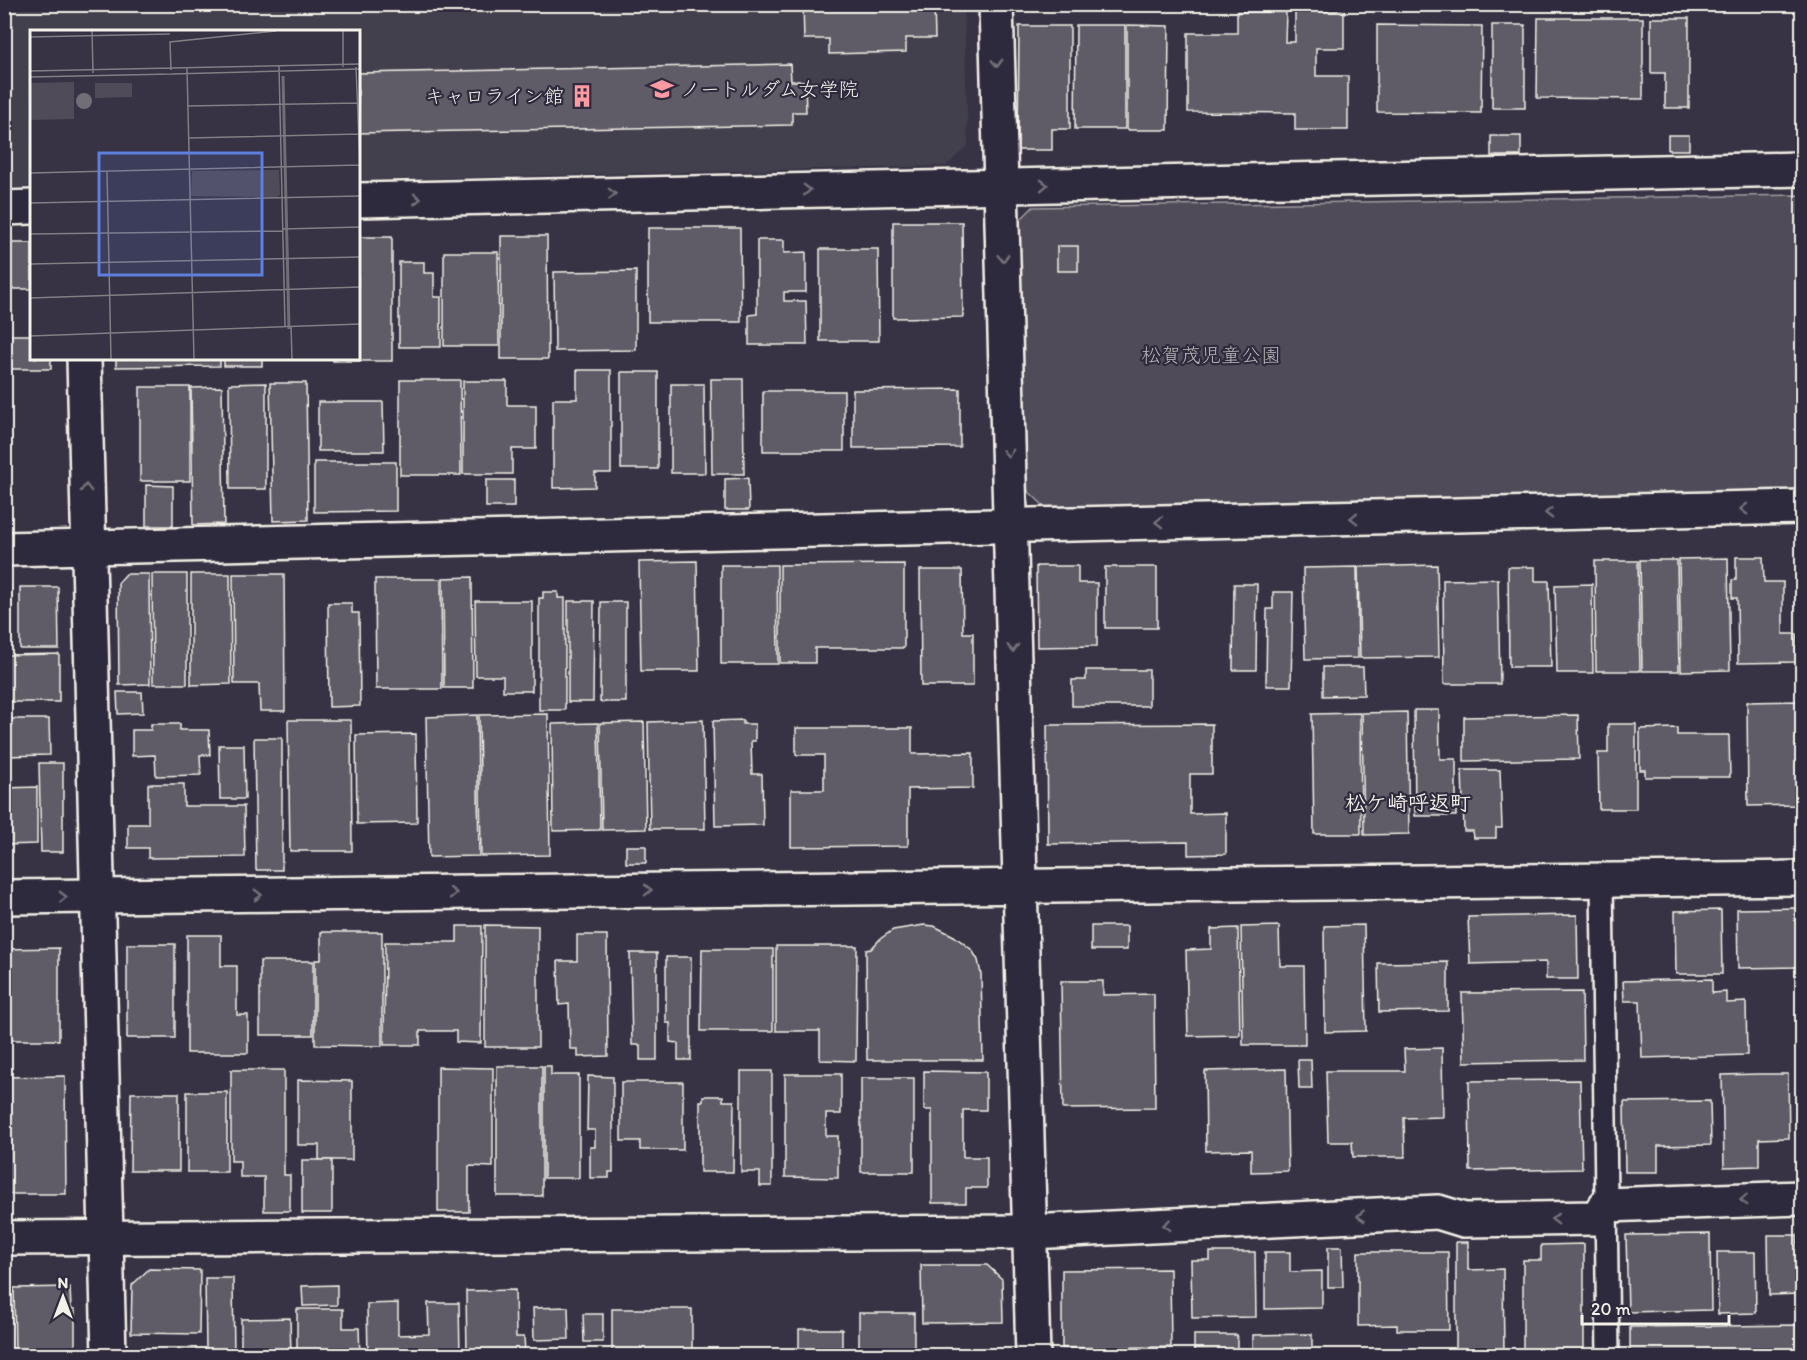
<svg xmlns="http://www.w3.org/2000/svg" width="1807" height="1360" font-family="Itim,'Klee One',sans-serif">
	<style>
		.built { fill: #433f4e }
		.green { fill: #504b59; stroke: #a29ea0; stroke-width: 1.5 }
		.building { fill: #5f5c67; stroke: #f4f1e8; stroke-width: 1.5 }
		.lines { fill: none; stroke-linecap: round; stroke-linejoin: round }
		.service-casing { stroke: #f4f1e8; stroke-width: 26 }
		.minor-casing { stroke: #f4f1e8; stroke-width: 38 }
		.service { stroke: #2f2a3d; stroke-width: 21 }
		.minor { stroke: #2f2a3d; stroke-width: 33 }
		.oneway { stroke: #747079 }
		.labels { text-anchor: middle; stroke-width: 4.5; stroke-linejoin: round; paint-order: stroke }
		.poi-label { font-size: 20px; fill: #f4f1e8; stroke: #2f2a3d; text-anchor: start }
		.park-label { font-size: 20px; fill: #bbb7b6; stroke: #2f2a3d }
		.neighbourhood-label { font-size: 21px; font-weight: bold; fill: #f4f1e8; stroke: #2f2a3d }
		.inset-river { fill: none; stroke: #726e77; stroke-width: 3 }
		.inset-road { fill: none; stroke: #837e86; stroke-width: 1.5 }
		.view { fill: #5e7fdd; fill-opacity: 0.15; stroke: #5e7fdd; stroke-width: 3 }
		.inset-edge { fill: none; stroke: #f4f1e8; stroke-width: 3 }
	</style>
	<rect width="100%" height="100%" fill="#373244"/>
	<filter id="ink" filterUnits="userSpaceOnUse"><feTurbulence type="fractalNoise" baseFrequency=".0167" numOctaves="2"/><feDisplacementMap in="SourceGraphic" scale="12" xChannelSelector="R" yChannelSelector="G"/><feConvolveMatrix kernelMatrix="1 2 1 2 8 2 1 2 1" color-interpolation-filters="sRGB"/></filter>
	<g filter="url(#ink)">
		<path class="built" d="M4 5H964L968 146 946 166 359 180 358 32H32L31 187 5 188Z"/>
		<path class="green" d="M1802 195V495L1046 508 1024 487 1017 223 1033 207Z"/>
		<g class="building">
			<path d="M803 4H934L935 38H906V52L829 54V39H804Z"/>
			<rect x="1019" y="4" width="46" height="4"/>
			<path d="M1295 11H1344V48H1316V76H1348V130H1295V113L1188 112V33H1237V12H1286L1285 42H1295Z"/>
			<path d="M1538 18H1643V99L1537 98Z"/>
			<path d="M1651 18H1689V108H1665V73H1651Z"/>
			<path d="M1076 25H1125V129H1075Z"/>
			<path d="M1127 25 1169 26 1168 130H1127Z"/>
			<path d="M1377 25 1482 26 1481 113 1377 112Z"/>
			<rect x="1492" y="25" width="33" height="83"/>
			<path d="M1019 26H1070V129H1052V150H1018Z"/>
			<path d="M790 64 791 81H805L806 112H792V125L358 133V73Z"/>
			<rect x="1668" y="135" width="21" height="15"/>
			<rect x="1491" y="136" width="30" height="20"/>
			<path d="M893 222H962L963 317 893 318Z"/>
			<path d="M648 228H740L741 322H648Z"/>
			<path d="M501 236H547L548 359H501Z"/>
			<path d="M358 237H392V361H333V358H358Z"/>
			<path d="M757 240H784V253L806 252V292H784V301H806L807 345H749V315L757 314Z"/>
			<rect x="4" y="243" width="28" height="46"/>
			<rect x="1057" y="246" width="21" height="25"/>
			<path d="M820 249H878L879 341H820Z"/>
			<path d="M444 252H498L499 346H444Z"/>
			<path d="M399 262H424V273H434V297H441V347H399Z"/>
			<path d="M636 271V350L555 351 554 272Z"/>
			<path d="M4 335H32V358H51V369H4Z"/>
			<path d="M116 358H220V366L116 367Z"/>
			<rect x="224" y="358" width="38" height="8"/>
			<path d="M577 370H611V473H595V487L553 488V399H577Z"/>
			<rect x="621" y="372" width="37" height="97"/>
			<path d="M711 379H743L744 474H712Z"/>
			<path d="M400 380H460L461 475H400Z"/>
			<path d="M463 381H507V405H536V449H512V474H463Z"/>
			<path d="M266 383V489H230L229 384Z"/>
			<path d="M270 383H306L308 520 273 521Z"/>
			<path d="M671 384H704L705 473H671Z"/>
			<rect x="140" y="387" width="50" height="94"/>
			<path d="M222 387 224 524 193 525 191 388Z"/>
			<path d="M960 389V447L853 448V390Z"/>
			<rect x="763" y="391" width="81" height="60"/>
			<path d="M318 402H383L384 451H318Z"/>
			<path d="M314 462H396V511L314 512Z"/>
			<path d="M748 478 749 510H725V479Z"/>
			<rect x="486" y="480" width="28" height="27"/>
			<path d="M146 485 173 486V526H146Z"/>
			<path d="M1736 557H1763L1764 582H1783V634H1797V662L1738 663 1737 598H1732V580H1736Z"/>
			<path d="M1728 558 1730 670 1681 671 1679 559Z"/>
			<path d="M1640 560H1677L1679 671H1642Z"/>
			<path d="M697 561 699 671H641L639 562Z"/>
			<path d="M1595 561H1638L1640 671H1596Z"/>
			<path d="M904 564V648H815V663H780V565Z"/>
			<path d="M721 565H777L778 664H721Z"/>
			<path d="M1437 565 1439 657 1360 658 1358 567Z"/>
			<path d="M1036 566H1078V583H1097V646L1037 647Z"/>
			<rect x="1105" y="567" width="52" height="61"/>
			<path d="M1357 567 1358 658 1305 659 1303 568Z"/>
			<path d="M1508 567H1535V581H1549L1551 667H1509Z"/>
			<path d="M920 570H962L963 633H973V686H921Z"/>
			<path d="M126 574H149L150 684 119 685 118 583Z"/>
			<path d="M152 574H187V684H153Z"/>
			<path d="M191 574H230L231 684 191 685Z"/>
			<path d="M233 574H284L285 711H260L259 684H234Z"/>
			<path d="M472 577 473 688H444L443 578Z"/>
			<path d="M375 579H441L442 689H376Z"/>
			<path d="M1498 579 1500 684H1444L1443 580Z"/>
			<path d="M4 583H10L11 644H6V649H4Z"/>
			<path d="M1234 584H1257L1256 670H1233Z"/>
			<path d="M1592 584 1593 673H1557L1555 585Z"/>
			<path d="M20 587H58L59 649H20Z"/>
			<path d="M543 592H558V598H565V710H539V598H543Z"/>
			<path d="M1273 592H1293L1291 686H1266L1267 609H1273Z"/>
			<path d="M475 601H532V691H503V676H476Z"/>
			<path d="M568 601H594L593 702H568Z"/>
			<path d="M601 602H626V702H600Z"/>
			<path d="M328 603H352V613H359L360 706 329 707Z"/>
			<path d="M59 654V702H4V655Z"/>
			<path d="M1323 667H1363L1364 695 1323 696Z"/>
			<path d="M1086 670H1149V706H1072V680H1086Z"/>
			<path d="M117 692H142L143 713 118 714Z"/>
			<path d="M1801 701 1802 805 1748 806 1747 702Z"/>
			<path d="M1414 710H1439L1440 759H1456V816H1415Z"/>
			<path d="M1407 712 1409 834 1364 835 1362 713Z"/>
			<path d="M1360 713 1361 834H1314L1312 714Z"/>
			<path d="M548 714 550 855 481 856 479 715Z"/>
			<path d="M477 715 479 856 429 857 426 717Z"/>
			<path d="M1578 715 1579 759 1464 761V717Z"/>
			<path d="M4 719H49L50 755 4 756Z"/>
			<path d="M288 720H351L352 851H290Z"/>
			<path d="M703 720 705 829H650L648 722Z"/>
			<path d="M743 720V724H755V741H751L752 774H762L763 825 715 826 713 721Z"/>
			<path d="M644 722 646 829 602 830 600 723Z"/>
			<path d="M598 723 600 830 553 831 552 724Z"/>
			<path d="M151 724H180V730H209L210 755H200L201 775 156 776 155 755 132 756V730H151Z"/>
			<path d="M1212 724V774H1190V814L1226 813V854L1188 855V842L1048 844 1047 725Z"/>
			<path d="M1608 724H1636V809H1599L1598 753H1608Z"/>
			<path d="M796 728H912V754L973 753V788L908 789V846L791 847V790H824V755H796Z"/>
			<path d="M1677 728V735H1729L1730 777H1645V770H1640V729Z"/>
			<path d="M416 734 417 823 357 824 356 735Z"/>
			<path d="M254 738H282V870H256Z"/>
			<path d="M219 745H244L245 799H220Z"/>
			<path d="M39 763H63V852H41Z"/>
			<path d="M1462 770H1500L1502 828H1496V838H1474L1473 831H1464Z"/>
			<path d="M148 784H184V806H244L245 857 148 858V848H128V824H148Z"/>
			<path d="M37 787V844L4 845V788Z"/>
			<rect x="626" y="846" width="20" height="17"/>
			<path d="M1797 908V967L1738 968 1737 909Z"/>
			<path d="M1801 908H1802V998Z"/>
			<path d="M1721 910 1722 974H1676L1675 911Z"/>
			<path d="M1577 915 1578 979H1546V962L1470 964 1468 917Z"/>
			<path d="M485 925 538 926V1047H485Z"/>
			<path d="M924 925 934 926 954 936 972 950 978 960 981 974 983 1060H867L866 950 871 949 880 939 893 930Z"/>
			<path d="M1364 925 1366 1031 1325 1032 1324 926Z"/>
			<path d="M457 926H482L481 1043 456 1042V1031H420V1045H384L385 942H457Z"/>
			<rect x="1091" y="926" width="36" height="24"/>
			<path d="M1279 926 1280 966H1304L1305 1045H1243L1241 927Z"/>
			<path d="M1238 928 1240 1035 1188 1036 1186 950 1211 949V929Z"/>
			<path d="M321 932H382V1046L315 1045V960H321Z"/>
			<path d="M187 935H221V966H237V1015H248V1053H187Z"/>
			<path d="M577 935H607L608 1056 578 1057V1049H570L569 1004 559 1005 558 961H577Z"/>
			<rect x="127" y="944" width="48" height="94"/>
			<path d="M776 946H857L856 1061 820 1060V1031H776Z"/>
			<path d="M59 948V1040H10V1027H4V949Z"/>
			<path d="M702 949H773V1031H701Z"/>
			<path d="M630 953H657V1060H640V1045H632Z"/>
			<path d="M666 957H691V1060H678V1043L670 1042V1023H666Z"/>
			<rect x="260" y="961" width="53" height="74"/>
			<path d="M1448 962V1011L1379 1012 1378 963Z"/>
			<path d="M1712 979V993L1726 992V1003L1746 1002 1747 1055 1642 1058 1640 1001H1624L1623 981Z"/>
			<path d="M1061 981H1103V995L1154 994 1155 1108 1063 1109Z"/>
			<path d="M1582 992 1583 1060 1464 1062 1462 993Z"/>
			<path d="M1442 1048 1443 1117 1404 1118 1405 1157H1353L1352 1142H1328L1326 1071H1405L1404 1049Z"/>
			<path d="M1298 1060H1311L1312 1089H1299Z"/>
			<rect x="497" y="1066" width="45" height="130"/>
			<path d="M544 1066H551V1075H579V1178H544Z"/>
			<path d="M438 1067 493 1068V1167L469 1166V1212H438Z"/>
			<path d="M1286 1069 1288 1171 1251 1172V1150L1206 1151 1205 1071Z"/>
			<path d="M231 1070H284V1175H290V1211H264V1177H240V1161H231Z"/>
			<path d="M741 1071H772V1186H760V1172H741Z"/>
			<path d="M924 1071 986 1072V1110H963V1157H987V1188H966V1203H932V1110H924Z"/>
			<path d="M785 1074H841V1114H826V1136H838V1178L785 1177Z"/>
			<path d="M1758 1074H1788L1789 1138 1759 1139V1166L1724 1167 1722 1075Z"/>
			<path d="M65 1076 66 1194H4V1077Z"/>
			<path d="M588 1076 613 1077V1172H609V1178H590V1147H595V1130H587Z"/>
			<rect x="861" y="1078" width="53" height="94"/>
			<path d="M298 1080 352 1081V1160H319V1145H298Z"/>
			<path d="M1580 1080 1582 1169 1470 1171 1469 1081Z"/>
			<path d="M621 1082H683V1150H640V1141H621Z"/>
			<rect x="187" y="1092" width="40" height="80"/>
			<path d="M131 1093H179V1171H130Z"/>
			<path d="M703 1096H723V1101H734L733 1172H700V1101H703Z"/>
			<path d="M1710 1101 1711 1145 1658 1146V1172H1625L1624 1102Z"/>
			<rect x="302" y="1160" width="30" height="53"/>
			<path d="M1710 1234 1711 1310 1628 1312 1626 1235Z"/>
			<path d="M1768 1235H1797L1799 1294 1769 1295Z"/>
			<path d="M1456 1242H1468V1270L1503 1269 1504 1353H1456Z"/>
			<path d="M1584 1244V1350L1523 1351V1260H1541V1245Z"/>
			<path d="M1328 1247H1342L1343 1287H1328Z"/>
			<path d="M1210 1252H1255L1256 1317 1192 1318 1191 1260H1210Z"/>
			<path d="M1265 1252H1290V1272L1322 1271V1308L1265 1309Z"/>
			<path d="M1358 1252H1448L1449 1330H1397V1325L1358 1326Z"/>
			<path d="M1717 1252H1755L1756 1313 1718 1314Z"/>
			<path d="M921 1265H987L1002 1279 1003 1322 922 1323Z"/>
			<path d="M149 1269 200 1270 199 1334 131 1333 132 1285Z"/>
			<path d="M1170 1269 1171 1347 1062 1348V1270Z"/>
			<path d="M205 1278H233L234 1356H216L215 1351H206Z"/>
			<path d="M337 1285V1305L303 1306 302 1286Z"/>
			<path d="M70 1287 71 1309H75V1356H15L14 1288Z"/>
			<path d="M515 1290 516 1337H524L525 1352 467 1353 466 1291Z"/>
			<path d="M398 1303V1335L429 1334 428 1303H459L460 1356H368L367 1304Z"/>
			<path d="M568 1307 569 1339 534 1340 533 1308Z"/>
			<path d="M297 1309H343V1328H359L360 1356H297Z"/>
			<rect x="612" y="1309" width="80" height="47"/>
			<rect x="859" y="1313" width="55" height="43"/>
			<path d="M583 1314H603V1342H584Z"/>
			<path d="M290 1318 291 1356H241V1319Z"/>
			<path d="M1799 1325V1356H1630V1327Z"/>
			<rect x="799" y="1329" width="43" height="27"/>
			<path d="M1312 1334V1356H1253V1335Z"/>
			<rect x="1194" y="1335" width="43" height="21"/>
			<path d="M202 1350V1356H136V1351Z"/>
		</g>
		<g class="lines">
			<g class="service-casing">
				<path id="service" d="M1602 880 1608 1356"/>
			</g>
			<g class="minor-casing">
				<g id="minor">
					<path d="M996 4 1033 1356"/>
					<path d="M358 200 1802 169"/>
					<path d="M4 208 32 207"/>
					<path d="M84 358 109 1356"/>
					<path d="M4 549 1802 507"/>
					<path d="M4 897 1802 878"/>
					<path d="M4 1238 1030 1232 1438 1212 1464 1220 1596 1218 1606 1205 1802 1198"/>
				</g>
			</g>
			<use href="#service" class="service"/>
			<use href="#minor" class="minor"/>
		</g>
		<defs><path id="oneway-chevron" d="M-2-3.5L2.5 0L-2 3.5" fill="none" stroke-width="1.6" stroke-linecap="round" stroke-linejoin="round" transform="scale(1.5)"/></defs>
		<g class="oneway">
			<use href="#oneway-chevron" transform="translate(997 63) rotate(88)"/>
			<use href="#oneway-chevron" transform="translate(1044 185) rotate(-1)"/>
			<use href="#oneway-chevron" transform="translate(807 190) rotate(-1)"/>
			<use href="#oneway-chevron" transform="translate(612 194) rotate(-1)"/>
			<use href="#oneway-chevron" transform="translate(417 199) rotate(-1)"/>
			<use href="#oneway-chevron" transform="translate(1003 258) rotate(88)"/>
			<use href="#oneway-chevron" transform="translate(1008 453) rotate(88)"/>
			<use href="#oneway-chevron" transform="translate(86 488) rotate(-91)"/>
			<use href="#oneway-chevron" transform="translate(1744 509) rotate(179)"/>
			<use href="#oneway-chevron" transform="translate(1549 513) rotate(179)"/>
			<use href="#oneway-chevron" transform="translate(1354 518) rotate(179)"/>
			<use href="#oneway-chevron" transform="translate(1159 522) rotate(179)"/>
			<use href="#oneway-chevron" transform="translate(1013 648) rotate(88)"/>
			<use href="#oneway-chevron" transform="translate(648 890) rotate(-1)"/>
			<use href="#oneway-chevron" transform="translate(453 893) rotate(-1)"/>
			<use href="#oneway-chevron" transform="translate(258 895) rotate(-1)"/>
			<use href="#oneway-chevron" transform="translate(63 897) rotate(-1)"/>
			<use href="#oneway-chevron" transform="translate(1744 1200) rotate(178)"/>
			<use href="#oneway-chevron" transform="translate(1361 1216) rotate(177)"/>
			<use href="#oneway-chevron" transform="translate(1555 1219) rotate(179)"/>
			<use href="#oneway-chevron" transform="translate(1167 1225) rotate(177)"/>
		</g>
	</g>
	<defs>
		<g id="school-bare" transform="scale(1.8)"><path d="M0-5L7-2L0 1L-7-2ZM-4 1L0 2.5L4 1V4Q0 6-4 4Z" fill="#ff9aa2" stroke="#2f2a3d" stroke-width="2.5" paint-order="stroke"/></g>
		<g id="building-bare" transform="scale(1.8)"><path d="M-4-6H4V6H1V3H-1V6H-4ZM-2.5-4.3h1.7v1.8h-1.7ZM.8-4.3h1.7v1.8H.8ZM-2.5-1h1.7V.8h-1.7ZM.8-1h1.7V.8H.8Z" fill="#ff9aa2" stroke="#2f2a3d" stroke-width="2.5" paint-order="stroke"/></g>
	</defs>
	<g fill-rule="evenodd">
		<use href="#school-bare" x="662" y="89"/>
		<use href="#building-bare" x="582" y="96"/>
	</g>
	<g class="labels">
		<g class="poi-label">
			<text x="680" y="96">ノートルダム女学院</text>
			<text x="564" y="103" text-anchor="end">キャロライン館</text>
		</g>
		<g class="park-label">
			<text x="1211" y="362">松賀茂児童公園</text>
		</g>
		<g class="neighbourhood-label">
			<text x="1408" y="810">松ケ崎呼返町</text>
		</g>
	</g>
	<g transform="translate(30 30)">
		<rect width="330" height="330" fill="#373244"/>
		<path d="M44 52V89L0 90 1 53ZM65 53H102V67L65 68ZM249 140 250 165 247 167 161 166 162 141Z" fill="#504b59"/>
		<path d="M46 71a8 8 0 1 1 16 0a8 8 0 1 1-16 0Z" fill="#726e77"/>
		<path class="inset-river" d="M253 46 259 299"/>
		<path class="inset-road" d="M62 1 63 43M313 1V37M0 7 140 4M249 36 255 296M326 37 330 136M141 38 330 34M157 38 164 329M141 40 140 12 246 1M0 41 141 38M142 44 330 39M0 47 142 44M157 76 328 73M158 108 329 104M77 141 81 329M0 143 330 135M0 173 330 166M253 199 330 197M0 204 253 201M0 234 330 227M0 268 330 257M261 296 262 329M0 306 330 294"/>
		<path class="view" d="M69 123H232V245H69Z"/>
		<rect width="330" height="330" class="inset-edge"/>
	</g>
	<rect width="1807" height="1360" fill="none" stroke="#2f2a3d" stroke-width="24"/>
	<rect x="12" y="12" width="1783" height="1336" fill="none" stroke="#f4f1e8" stroke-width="2" filter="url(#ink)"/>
	<g transform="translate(63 1297)" stroke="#2f2a3d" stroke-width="4.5" paint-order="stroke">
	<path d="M0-4.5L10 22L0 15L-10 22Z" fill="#f4f1e8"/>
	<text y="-9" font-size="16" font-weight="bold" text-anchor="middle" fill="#f4f1e8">N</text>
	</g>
	<path d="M1582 1315v9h147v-9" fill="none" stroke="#f4f1e8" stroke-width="3"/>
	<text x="1591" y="1315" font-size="18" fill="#f4f1e8" stroke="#2f2a3d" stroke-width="4.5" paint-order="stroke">20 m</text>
</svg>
